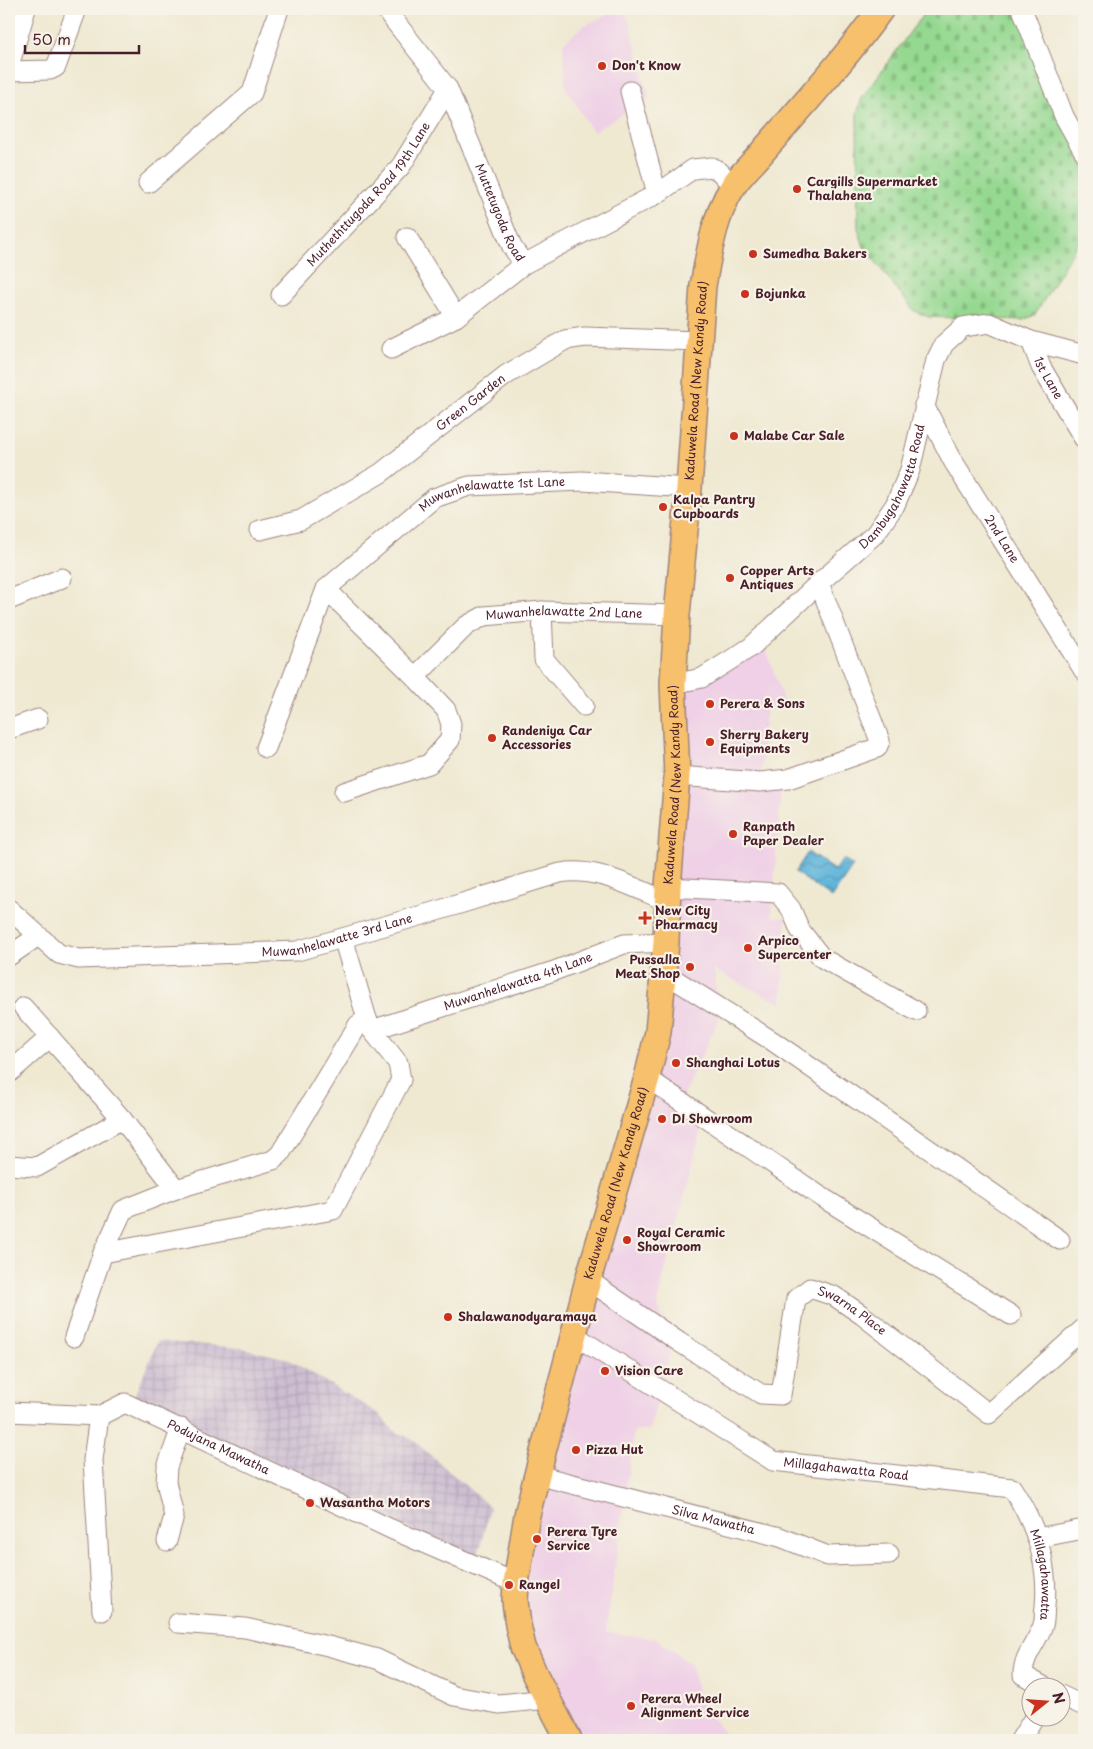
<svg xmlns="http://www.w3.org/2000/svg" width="1093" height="1749" font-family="'Playpen Sans',sans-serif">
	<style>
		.built { fill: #efd0e6 }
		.industrial { fill: url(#industrial-grid) }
		.cemetery { fill: url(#cemetery-stones); stroke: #707c5e }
		.water { fill: url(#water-waves); stroke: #546a83 }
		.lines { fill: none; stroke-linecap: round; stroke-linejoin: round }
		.minor-casing { stroke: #9c847e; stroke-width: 21 }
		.major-casing { stroke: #9c847e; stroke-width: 28 }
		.minor { stroke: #fff; stroke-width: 19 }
		.major { stroke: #f7c06c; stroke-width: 25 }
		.poi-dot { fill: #c8321e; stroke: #f7f3e8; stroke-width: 2 }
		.labels { text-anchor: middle; stroke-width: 4.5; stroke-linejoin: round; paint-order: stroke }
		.poi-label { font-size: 12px; font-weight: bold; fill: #4a1f2b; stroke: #f7f3e8; text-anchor: start }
		.street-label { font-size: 12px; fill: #4a1f2b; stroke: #f7f3e8 }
	</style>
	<defs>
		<pattern id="industrial-grid" width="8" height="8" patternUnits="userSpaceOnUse" patternTransform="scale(1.25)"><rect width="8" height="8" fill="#cdbed2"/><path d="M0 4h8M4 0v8" fill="none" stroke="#b2a3b4"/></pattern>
		<pattern id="cemetery-stones" width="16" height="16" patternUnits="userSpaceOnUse" patternTransform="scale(1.25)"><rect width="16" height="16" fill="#95d991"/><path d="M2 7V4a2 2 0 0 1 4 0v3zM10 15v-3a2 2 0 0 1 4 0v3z" fill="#82ba7d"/></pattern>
		<pattern id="water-waves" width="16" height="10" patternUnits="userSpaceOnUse" patternTransform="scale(1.25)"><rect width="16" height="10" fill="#5eb5db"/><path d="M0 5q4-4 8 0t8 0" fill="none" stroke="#5093b2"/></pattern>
	</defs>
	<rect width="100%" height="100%" fill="#f7f3e8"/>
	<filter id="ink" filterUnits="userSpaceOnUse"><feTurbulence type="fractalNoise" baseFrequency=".02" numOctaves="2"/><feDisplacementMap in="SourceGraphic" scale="10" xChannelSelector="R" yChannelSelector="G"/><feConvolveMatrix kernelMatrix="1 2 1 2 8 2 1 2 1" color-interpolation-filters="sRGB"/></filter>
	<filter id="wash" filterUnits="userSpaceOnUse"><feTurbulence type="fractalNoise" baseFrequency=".0096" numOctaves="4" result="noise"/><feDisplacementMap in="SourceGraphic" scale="20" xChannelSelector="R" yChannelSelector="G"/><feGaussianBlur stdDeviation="1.12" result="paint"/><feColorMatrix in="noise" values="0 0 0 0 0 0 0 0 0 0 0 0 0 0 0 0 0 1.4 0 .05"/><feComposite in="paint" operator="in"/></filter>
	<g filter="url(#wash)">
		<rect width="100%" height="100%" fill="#efe9d2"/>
		<g class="built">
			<path d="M619 10 628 17 649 98 593 132 566 88 563 43 585 25Z"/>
			<path d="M764 643 785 705 766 711 760 782 781 787 772 917 786 918 782 1004 714 970 719 1019 683 1095 702 1126 657 1303 672 1345 649 1431H634L606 1632 656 1639 691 1664 700 1703 730 1740H576L525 1625 523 1584 543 1477 664 1033 680 689Z"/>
		</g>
		<path class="industrial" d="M158 1341 242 1348 288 1359 379 1414 393 1430 413 1440 490 1507 477 1560 132 1401Z"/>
		<path class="cemetery" d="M927 9H1019L1084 151V232L1035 315 1023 320 929 317 914 311 864 247 858 228 857 114 862 98Z"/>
		<path class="water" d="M808 852 834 870 843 859 853 866 831 898 795 872Z"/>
	</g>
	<g filter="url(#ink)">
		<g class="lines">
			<g class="minor-casing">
				<g id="minor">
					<path id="s1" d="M385 9 448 89 512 247 524 264 657 194 693 169 712 167 720 172 733 186"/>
					<path d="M1022 9 1064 116 1084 152"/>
					<path d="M9 66 26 9"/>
					<path d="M9 71 50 70 56 67 77 9"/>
					<path d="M630 91 657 194"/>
					<path d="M148 183 252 93 279 9"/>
					<path d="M407 237 456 317"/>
					<path id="s2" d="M281 295 401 166 448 89"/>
					<path id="s3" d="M1031 341 1041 367 1084 439"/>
					<path d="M391 349 456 317 524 264"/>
					<path id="s4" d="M924 405 953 461 1084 671"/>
					<path id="s5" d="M260 530 301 520 381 473 506 375 565 340 585 337 699 341"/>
					<path id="s6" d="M326 589 415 677 466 626 484 616 542 611 677 615"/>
					<path d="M9 600 62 578"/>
					<path d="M542 611 544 659 584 706"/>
					<path id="s7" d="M673 684 702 678 751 647 819 583 875 534 895 505 910 470 936 360 944 344 963 327 989 323 1031 341 1084 355"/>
					<path d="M9 729 38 719"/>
					<path id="s8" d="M266 748 326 589 434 498 469 486 582 481 689 488"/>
					<path d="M677 776 760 782 788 779 877 748 880 741 819 583"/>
					<path d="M344 792 429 764 450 740 451 724 446 710 415 677"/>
					<path d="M668 887 778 893 791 909 800 930 822 958 916 1011"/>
					<path id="s9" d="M9 909 59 954 79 959 297 951 440 910 560 873C597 866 633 888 667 901"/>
					<path d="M9 956 38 936"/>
					<path d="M663 972 774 1042 1060 1240"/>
					<path d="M23 1007 122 1119 176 1189"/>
					<path id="s10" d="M372 1030 554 971 624 944 666 942"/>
					<path d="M9 1073 50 1037"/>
					<path d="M647 1078 820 1196 1011 1315"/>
					<path d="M9 1165 37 1167 122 1119"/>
					<path d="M103 1253 333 1210 401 1080 398 1063 372 1030 367 1019 343 938"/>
					<path id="s11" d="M588 1280 679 1342 761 1394 781 1395 796 1299 810 1288 834 1296 862 1315 989 1414 1084 1328"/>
					<path id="s12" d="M574 1335 773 1461 1012 1488C1035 1523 1049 1564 1045 1606 1044 1612 1045 1619 1043 1625 1037 1643 1023 1655 1023 1675L1043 1686"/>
					<path d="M74 1337 103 1253 123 1210 176 1189 273 1160 280 1154 358 1025 367 1019"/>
					<path d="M9 1412 99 1416"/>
					<path id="s13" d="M537 1475 780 1537 828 1556 889 1554"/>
					<path d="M1037 1538 1084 1529"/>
					<path d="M167 1541 174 1516 166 1482 167 1467 181 1428"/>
					<path id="s14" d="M102 1611 93 1460 99 1416 125 1403 391 1529 516 1583"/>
					<path d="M178 1623 245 1628 328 1646 377 1659 454 1696 499 1704 547 1699"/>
					<path d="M1060 1695 1084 1706"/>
					<path d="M1020 1740 1035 1716"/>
				</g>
			</g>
			<g class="major-casing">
				<g id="major">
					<path id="s15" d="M569 1740 535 1675 523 1647 518 1625 515 1601 516 1583 527 1515 537 1475 588 1280 647 1078 658 1032 666 942 668 887 677 776 673 684 677 615 689 488 703 286C709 253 714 217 732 188 740 174 754 163 764 150 804 104 846 58 881 9"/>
				</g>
			</g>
			<use href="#minor" class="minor"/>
			<use href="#major" class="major"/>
		</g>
	</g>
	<g class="poi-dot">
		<circle cx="602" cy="66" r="5"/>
		<circle cx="797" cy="189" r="5"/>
		<circle cx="753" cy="254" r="5"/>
		<circle cx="745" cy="294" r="5"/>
		<circle cx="734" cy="436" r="5"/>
		<circle cx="663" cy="507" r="5"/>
		<circle cx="730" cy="578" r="5"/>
		<circle cx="710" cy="704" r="5"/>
		<circle cx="492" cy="738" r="5"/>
		<circle cx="710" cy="742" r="5"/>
		<circle cx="733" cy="834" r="5"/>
		<path d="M642.5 910.5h5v5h5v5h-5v5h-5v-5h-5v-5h5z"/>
		<circle cx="748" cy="948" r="5"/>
		<circle cx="690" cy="967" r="5"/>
		<circle cx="676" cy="1063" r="5"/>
		<circle cx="662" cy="1119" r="5"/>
		<circle cx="627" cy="1240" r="5"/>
		<circle cx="448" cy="1317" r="5"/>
		<circle cx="605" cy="1371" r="5"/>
		<circle cx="576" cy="1450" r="5"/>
		<circle cx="310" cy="1503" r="5"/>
		<circle cx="537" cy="1539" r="5"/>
		<circle cx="509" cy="1585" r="5"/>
		<circle cx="631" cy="1706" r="5"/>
	</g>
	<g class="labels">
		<g class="poi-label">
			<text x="612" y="70">Don't Know</text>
			<text x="807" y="186">Cargills Supermarket<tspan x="807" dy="14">Thalahena</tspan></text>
			<text x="763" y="258">Sumedha Bakers</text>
			<text x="755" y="298">Bojunka</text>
			<text x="744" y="440">Malabe Car Sale</text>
			<text x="673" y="504">Kalpa Pantry<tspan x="673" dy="14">Cupboards</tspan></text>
			<text x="740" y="575">Copper Arts<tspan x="740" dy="14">Antiques</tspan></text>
			<text x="720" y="708">Perera &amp; Sons</text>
			<text x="502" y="735">Randeniya Car<tspan x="502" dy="14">Accessories</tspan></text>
			<text x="720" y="739">Sherry Bakery<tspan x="720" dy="14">Equipments</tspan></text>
			<text x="743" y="831">Ranpath<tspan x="743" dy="14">Paper Dealer</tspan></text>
			<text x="655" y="915">New City<tspan x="655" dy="14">Pharmacy</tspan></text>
			<text x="758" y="945">Arpico<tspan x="758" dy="14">Supercenter</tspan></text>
			<text x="680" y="964" text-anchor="end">Pussalla<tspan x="680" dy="14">Meat Shop</tspan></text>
			<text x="686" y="1067">Shanghai Lotus</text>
			<text x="672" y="1123">DI Showroom</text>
			<text x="637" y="1237">Royal Ceramic<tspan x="637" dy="14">Showroom</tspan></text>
			<text x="458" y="1321">Shalawanodyaramaya</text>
			<text x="615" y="1375">Vision Care</text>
			<text x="586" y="1454">Pizza Hut</text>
			<text x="320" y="1507">Wasantha Motors</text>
			<text x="547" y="1536">Perera Tyre<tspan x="547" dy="14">Service</tspan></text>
			<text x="519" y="1589">Rangel</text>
			<text x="641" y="1703">Perera Wheel<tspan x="641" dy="14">Alignment Service</tspan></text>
		</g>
		<g class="street-label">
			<text dy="4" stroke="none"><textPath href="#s2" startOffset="134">Muthethttugoda Road 19th Lane</textPath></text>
			<text dy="4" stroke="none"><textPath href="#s1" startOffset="236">Muttetugoda Road</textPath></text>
			<text dy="4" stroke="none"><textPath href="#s3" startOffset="41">1st Lane</textPath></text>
			<text dy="4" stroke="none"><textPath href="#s15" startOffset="1391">Kaduwela Road (New Kandy Road)</textPath></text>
			<text dy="4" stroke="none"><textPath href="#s5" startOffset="249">Green Garden</textPath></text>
			<text dy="4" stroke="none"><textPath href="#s7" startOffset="306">Dambugahawatta Road</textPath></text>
			<text dy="4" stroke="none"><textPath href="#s8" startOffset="369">Muwanhelawatte 1st Lane</textPath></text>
			<text dy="4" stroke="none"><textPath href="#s4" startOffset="155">2nd Lane</textPath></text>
			<text dy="4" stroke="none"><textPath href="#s6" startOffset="298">Muwanhelawatte 2nd Lane</textPath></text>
			<text dy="4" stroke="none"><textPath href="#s15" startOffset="986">Kaduwela Road (New Kandy Road)</textPath></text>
			<text dy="4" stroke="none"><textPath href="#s9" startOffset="348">Muwanhelawatte 3rd Lane</textPath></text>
			<text dy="4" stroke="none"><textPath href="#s10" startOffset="154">Muwanhelawatta 4th Lane</textPath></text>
			<text dy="4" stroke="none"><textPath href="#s15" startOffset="581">Kaduwela Road (New Kandy Road)</textPath></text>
			<text dy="4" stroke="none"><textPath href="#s11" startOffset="390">Swarna Place</textPath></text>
			<text dy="4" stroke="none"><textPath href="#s14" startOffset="328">Podujana Mawatha</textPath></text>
			<text dy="4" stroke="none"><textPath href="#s12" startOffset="309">Millagahawatta Road</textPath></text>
			<text dy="4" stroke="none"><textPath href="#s13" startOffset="182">Silva Mawatha</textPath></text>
			<text dy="4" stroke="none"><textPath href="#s12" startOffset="569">Millagahawatta</textPath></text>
		</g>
	</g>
	<rect width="1093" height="1749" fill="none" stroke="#f7f3e8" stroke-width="30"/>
	<g transform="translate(1046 1702) rotate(73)"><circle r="24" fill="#f7f3e8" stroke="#b29e9c"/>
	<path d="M0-4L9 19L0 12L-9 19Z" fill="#c8321e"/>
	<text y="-8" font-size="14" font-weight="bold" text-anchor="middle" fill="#4a1f2b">N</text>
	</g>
	<path d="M25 45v8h114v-8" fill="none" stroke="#4a1f2b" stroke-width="2.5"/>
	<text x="32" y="45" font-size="15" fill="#4a1f2b" stroke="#f7f3e8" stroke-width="4" paint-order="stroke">50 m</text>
</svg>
